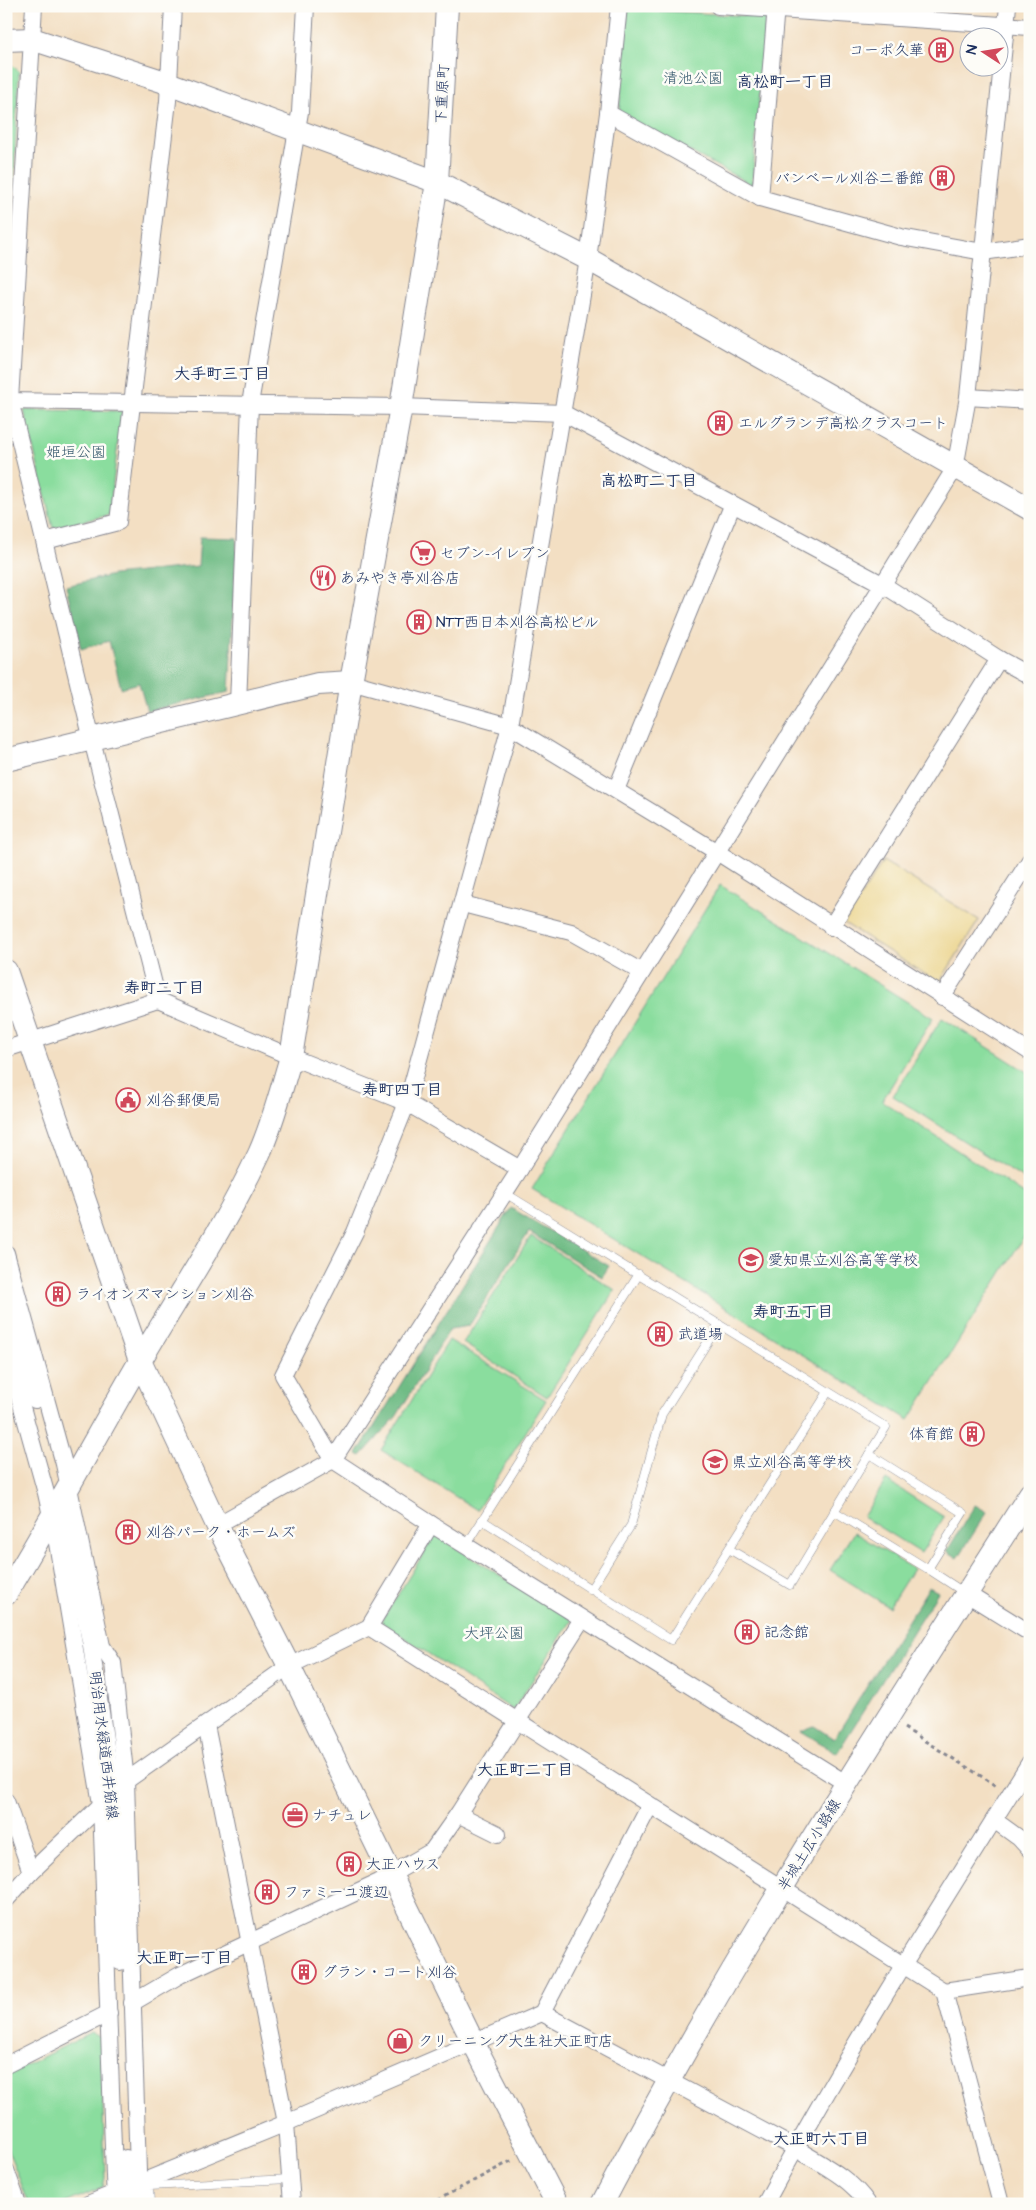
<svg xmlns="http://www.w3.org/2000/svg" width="1036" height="2210" font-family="'Architects Daughter','Klee One',sans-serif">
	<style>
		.green { fill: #8add9e; stroke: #52867e }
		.forest { fill: #6fbc85; stroke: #457672 }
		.sand { fill: #eeda9e; stroke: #84847e }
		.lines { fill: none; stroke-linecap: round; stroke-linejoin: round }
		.lane-casing { stroke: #878790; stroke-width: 9 }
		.street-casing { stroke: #878790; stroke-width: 18 }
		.secondary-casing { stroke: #878790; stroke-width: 24 }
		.path { stroke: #878790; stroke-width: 3; stroke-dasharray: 4 4; stroke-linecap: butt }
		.lane { stroke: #fff; stroke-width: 8 }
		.street { stroke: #fff; stroke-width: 16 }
		.secondary { stroke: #fff; stroke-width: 22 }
		.labels { text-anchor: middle; stroke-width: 5; stroke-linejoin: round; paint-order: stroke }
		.poi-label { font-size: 15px; fill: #1b2f5e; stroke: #fdfcf7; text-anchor: start }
		.park-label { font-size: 15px; fill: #375a6e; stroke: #fdfcf7 }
		.street-label { font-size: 15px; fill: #1b2f5e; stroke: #fdfcf7 }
		.neighbourhood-label { font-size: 16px; font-weight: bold; fill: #1b2f5e; stroke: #fdfcf7 }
	</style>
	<rect width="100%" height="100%" fill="#fdfcf7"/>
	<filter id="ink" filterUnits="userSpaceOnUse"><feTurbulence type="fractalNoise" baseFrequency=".02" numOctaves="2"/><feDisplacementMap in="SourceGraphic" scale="10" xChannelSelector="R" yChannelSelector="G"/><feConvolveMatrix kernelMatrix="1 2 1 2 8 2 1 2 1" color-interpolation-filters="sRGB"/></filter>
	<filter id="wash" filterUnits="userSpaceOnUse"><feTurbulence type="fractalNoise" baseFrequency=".0096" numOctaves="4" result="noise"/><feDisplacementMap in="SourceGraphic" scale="20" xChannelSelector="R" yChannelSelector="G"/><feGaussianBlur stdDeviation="1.12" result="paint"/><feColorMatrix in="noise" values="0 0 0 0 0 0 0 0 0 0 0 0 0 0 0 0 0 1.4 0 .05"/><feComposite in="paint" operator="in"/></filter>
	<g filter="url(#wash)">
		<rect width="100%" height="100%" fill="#f3dfc3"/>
		<g class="green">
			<path d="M628 9 766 17 752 185 619 113Z"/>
			<path d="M9 63 19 71 11 236H6V64Z"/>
			<path d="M24 410 122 411 109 515 53 528Z"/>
			<path d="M720 885 933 1018 882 1101 1030 1198V1227L909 1420 532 1189Z"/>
			<path d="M942 1018 1030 1074V1183L893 1096Z"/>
			<path d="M531 1236 615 1290 547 1397 463 1343Z"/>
			<path d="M449 1340 546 1400 477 1510 381 1450Z"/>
			<path d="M886 1480 944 1517 921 1553 863 1517Z"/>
			<path d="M854 1532 913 1569 889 1607 830 1570Z"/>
			<path d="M435 1535 572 1620 513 1710 381 1622Z"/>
			<path d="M91 2033 101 2037 105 2178 103 2187 63 2204H29L6 2145V2075Z"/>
		</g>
		<g class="forest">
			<path d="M200 537 237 538 229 692 147 711 139 683 121 688 109 641 81 649 66 586 113 575 198 566Z"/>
			<path d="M511 1208 609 1266 602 1277 529 1232 469 1326 450 1329 396 1417 361 1456 357 1454Z"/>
			<path d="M975 1505 987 1512 958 1558 947 1551Z"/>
			<path d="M929 1587 938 1592 837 1753 801 1731 814 1726 834 1739Z"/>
		</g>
		<path class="sand" d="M883 861 979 920 939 983 844 923Z"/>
	</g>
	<g filter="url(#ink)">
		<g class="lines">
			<g class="lane-casing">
				<g id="lane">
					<path d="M505 1193 886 1427 869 1454 963 1513 928 1569 965 1593"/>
					<path d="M834 1511 928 1569"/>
					<path d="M482 1520 671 1640 828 1392"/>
					<path d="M466 1546 639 1274"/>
					<path d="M729 1549 790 1585 869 1454"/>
					<path d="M590 1590 631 1525 662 1414 719 1324"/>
					<path d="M150 2204 149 2186 290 2179"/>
				</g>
			</g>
			<g class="street-casing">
				<g id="street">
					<path d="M619 6 608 113 588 259 510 726 407 1103 355 1232 283 1375 333 1460 431 1524 847 1784"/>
					<path d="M718 6 1030 27"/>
					<path d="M608 113 760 198 901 237 983 252 1030 245"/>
					<path d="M760 198 776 6"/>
					<path d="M968 397 1030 401"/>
					<path d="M6 401 401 407 563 413 882 584 999 659 1030 676"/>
					<path d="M45 541 118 522 168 101 173 6"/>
					<path d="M351 682 510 726 717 852 1030 1052"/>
					<path d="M238 704 250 404 300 112 306 6"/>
					<path d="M616 790 732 506"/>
					<path d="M463 904 571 932 642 972"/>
					<path d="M831 927 999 659"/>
					<path d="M942 997 1030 860"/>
					<path d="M158 1000 291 1057 407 1103 520 1169"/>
					<path d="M6 1049 158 1000 92 740 10 400 34 6"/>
					<path d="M6 1253 64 1464 102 1646 113 1663 126 1781 139 2204"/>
					<path d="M6 1296 35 1400"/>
					<path d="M6 1350 46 1493 57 1543 101 1804 115 2204"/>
					<path d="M60 1496 91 1645 113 1793 120 1962"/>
					<path d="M217 1525 333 1460 520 1169 955 468 968 397 1008 6"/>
					<path d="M967 1594 1030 1633"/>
					<path d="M369 1627 944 1991 1001 2204"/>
					<path d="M206 1725 286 2123 292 2204"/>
					<path d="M6 1801 31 1872"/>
					<path d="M458 1814 498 1834"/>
					<path d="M994 1820 1019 1838 1030 1850"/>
					<path d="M6 1900 31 1872 126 1781 289 1666 369 1627 431 1524"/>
					<path d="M944 1991 1030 1978"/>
					<path d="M132 2003 180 1975 378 1882 432 1851 458 1814 582 1619"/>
					<path d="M542 2013 795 2148C821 2164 851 2178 868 2204"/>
					<path d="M6 2065 109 2013"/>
					<path d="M126 2158 128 2204"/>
					<path d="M6 2170 18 2204"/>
					<path d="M88 2204 286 2123 542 2013 649 1807"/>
					<path d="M765 2204C846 2052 939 1908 1030 1762"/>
				</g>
			</g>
			<g class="secondary-casing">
				<g id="secondary">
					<path d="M6 40 32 39 168 83 437 182 588 259 1030 509"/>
					<path d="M6 760 318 684 351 682"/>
					<path d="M6 971 140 1361 217 1525 289 1666 473 2042 557 2204"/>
					<path d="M6 1594C53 1518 95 1438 140 1361 180 1293 225 1226 259 1154 273 1123 281 1090 291 1057L351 682 401 407 437 182 447 6"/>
					<path d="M602 2204C730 1959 882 1727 1030 1494"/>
				</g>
			</g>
			<g class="path">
				<path d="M904 1728 997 1786"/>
				<path d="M430 2204 513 2160"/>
			</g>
			<use href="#lane" class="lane"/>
			<use href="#street" class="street"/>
			<use href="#secondary" class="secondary"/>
		</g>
	</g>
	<defs>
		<g id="building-ring" transform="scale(1.25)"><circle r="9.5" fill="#fdfcf7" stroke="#d1495b" stroke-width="1.5"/><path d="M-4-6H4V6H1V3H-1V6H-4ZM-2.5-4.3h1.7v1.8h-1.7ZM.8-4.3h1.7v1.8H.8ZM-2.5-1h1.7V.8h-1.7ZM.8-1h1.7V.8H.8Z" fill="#d1495b"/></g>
		<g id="supermarket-ring" transform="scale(1.25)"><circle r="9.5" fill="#fdfcf7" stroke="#d1495b" stroke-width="1.5"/><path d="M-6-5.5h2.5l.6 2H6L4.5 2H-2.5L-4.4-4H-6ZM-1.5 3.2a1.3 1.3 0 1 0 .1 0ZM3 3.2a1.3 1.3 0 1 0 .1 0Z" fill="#d1495b"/></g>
		<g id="restaurant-ring" transform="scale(1.25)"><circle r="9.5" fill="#fdfcf7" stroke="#d1495b" stroke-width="1.5"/><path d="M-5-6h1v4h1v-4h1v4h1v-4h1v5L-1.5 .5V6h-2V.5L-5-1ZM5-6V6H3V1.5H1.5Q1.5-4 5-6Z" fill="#d1495b"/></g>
		<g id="civic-ring" transform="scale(1.25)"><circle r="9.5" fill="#fdfcf7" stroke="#d1495b" stroke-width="1.5"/><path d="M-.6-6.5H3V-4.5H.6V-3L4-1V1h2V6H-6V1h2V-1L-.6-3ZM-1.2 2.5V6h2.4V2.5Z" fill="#d1495b"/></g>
		<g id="school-ring" transform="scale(1.25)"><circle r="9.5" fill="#fdfcf7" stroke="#d1495b" stroke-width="1.5"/><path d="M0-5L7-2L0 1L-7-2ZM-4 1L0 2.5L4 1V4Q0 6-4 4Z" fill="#d1495b"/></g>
		<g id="office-ring" transform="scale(1.25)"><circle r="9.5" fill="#fdfcf7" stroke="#d1495b" stroke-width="1.5"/><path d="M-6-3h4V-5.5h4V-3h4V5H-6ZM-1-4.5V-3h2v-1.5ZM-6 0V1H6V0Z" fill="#d1495b"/></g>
		<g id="shop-ring" transform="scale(1.25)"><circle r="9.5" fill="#fdfcf7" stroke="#d1495b" stroke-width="1.5"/><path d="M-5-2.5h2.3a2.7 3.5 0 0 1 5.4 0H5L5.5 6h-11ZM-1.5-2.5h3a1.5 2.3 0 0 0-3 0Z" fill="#d1495b"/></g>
	</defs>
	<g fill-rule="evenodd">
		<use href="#building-ring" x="941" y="50"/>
		<use href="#building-ring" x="942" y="178"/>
		<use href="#building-ring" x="720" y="423"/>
		<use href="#supermarket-ring" x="423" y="553"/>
		<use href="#restaurant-ring" x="323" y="578"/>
		<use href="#building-ring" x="419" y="622"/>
		<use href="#civic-ring" x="128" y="1100"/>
		<use href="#school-ring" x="751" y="1260"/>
		<use href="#building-ring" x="58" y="1294"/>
		<use href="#building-ring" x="660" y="1334"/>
		<use href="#building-ring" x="972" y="1434"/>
		<use href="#school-ring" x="715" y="1462"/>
		<use href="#building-ring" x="128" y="1532"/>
		<use href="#building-ring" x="747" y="1632"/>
		<use href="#office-ring" x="295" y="1815"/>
		<use href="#building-ring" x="349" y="1864"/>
		<use href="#building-ring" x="267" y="1892"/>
		<use href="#building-ring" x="304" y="1972"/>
		<use href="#shop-ring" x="400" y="2041"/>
	</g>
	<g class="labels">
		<g class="poi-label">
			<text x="924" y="55" text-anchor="end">コーポ久華</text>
			<text x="924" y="183" text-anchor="end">バンベール刈谷二番館</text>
			<text x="738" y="428">エルグランデ高松クラスコート</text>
			<text x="440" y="558">セブン-イレブン</text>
			<text x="340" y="583">あみやき亭刈谷店</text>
			<text x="436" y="627">NTT西日本刈谷高松ビル</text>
			<text x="146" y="1105">刈谷郵便局</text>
			<text x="768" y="1265">愛知県立刈谷高等学校</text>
			<text x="76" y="1299">ライオンズマンション刈谷</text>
			<text x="678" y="1339">武道場</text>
			<text x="954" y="1439" text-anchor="end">体育館</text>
			<text x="732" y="1467">県立刈谷高等学校</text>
			<text x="146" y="1537">刈谷パーク・ホームズ</text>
			<text x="764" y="1637">記念館</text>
			<text x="312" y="1820">ナチュレ</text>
			<text x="366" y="1869">大正ハウス</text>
			<text x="284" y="1897">ファミーユ渡辺</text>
			<text x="322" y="1977">グラン・コート刈谷</text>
			<text x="418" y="2046">クリーニング大生社大正町店</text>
		</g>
		<g class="park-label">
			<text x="693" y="83">清池公園</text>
			<text x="76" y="457">姫垣公園</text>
			<text x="494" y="1638">大坪公園</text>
		</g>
		<g class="street-label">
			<text transform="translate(442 94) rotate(-87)" y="5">下重原町</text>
			<text transform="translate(104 1745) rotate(83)" y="5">明治用水緑道西井筋線</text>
			<text transform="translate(809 1845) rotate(-58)" y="5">半城土広小路線</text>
		</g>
		<g class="neighbourhood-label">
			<text x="785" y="87">高松町一丁目</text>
			<text x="222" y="379">大手町三丁目</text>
			<text x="649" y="486">高松町二丁目</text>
			<text x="164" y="993">寿町二丁目</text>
			<text x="402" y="1095">寿町四丁目</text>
			<text x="793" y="1317">寿町五丁目</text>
			<text x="525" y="1775">大正町二丁目</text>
			<text x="184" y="1963">大正町一丁目</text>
			<text x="821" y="2144">大正町六丁目</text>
		</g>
	</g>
	<rect width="1036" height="2210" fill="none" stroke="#fdfcf7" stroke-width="25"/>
	<g transform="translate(984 52) rotate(282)"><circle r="24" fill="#fdfcf7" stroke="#a3aaba"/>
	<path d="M0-4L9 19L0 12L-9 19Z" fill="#d1495b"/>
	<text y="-8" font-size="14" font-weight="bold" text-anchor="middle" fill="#1b2f5e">N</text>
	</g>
</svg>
